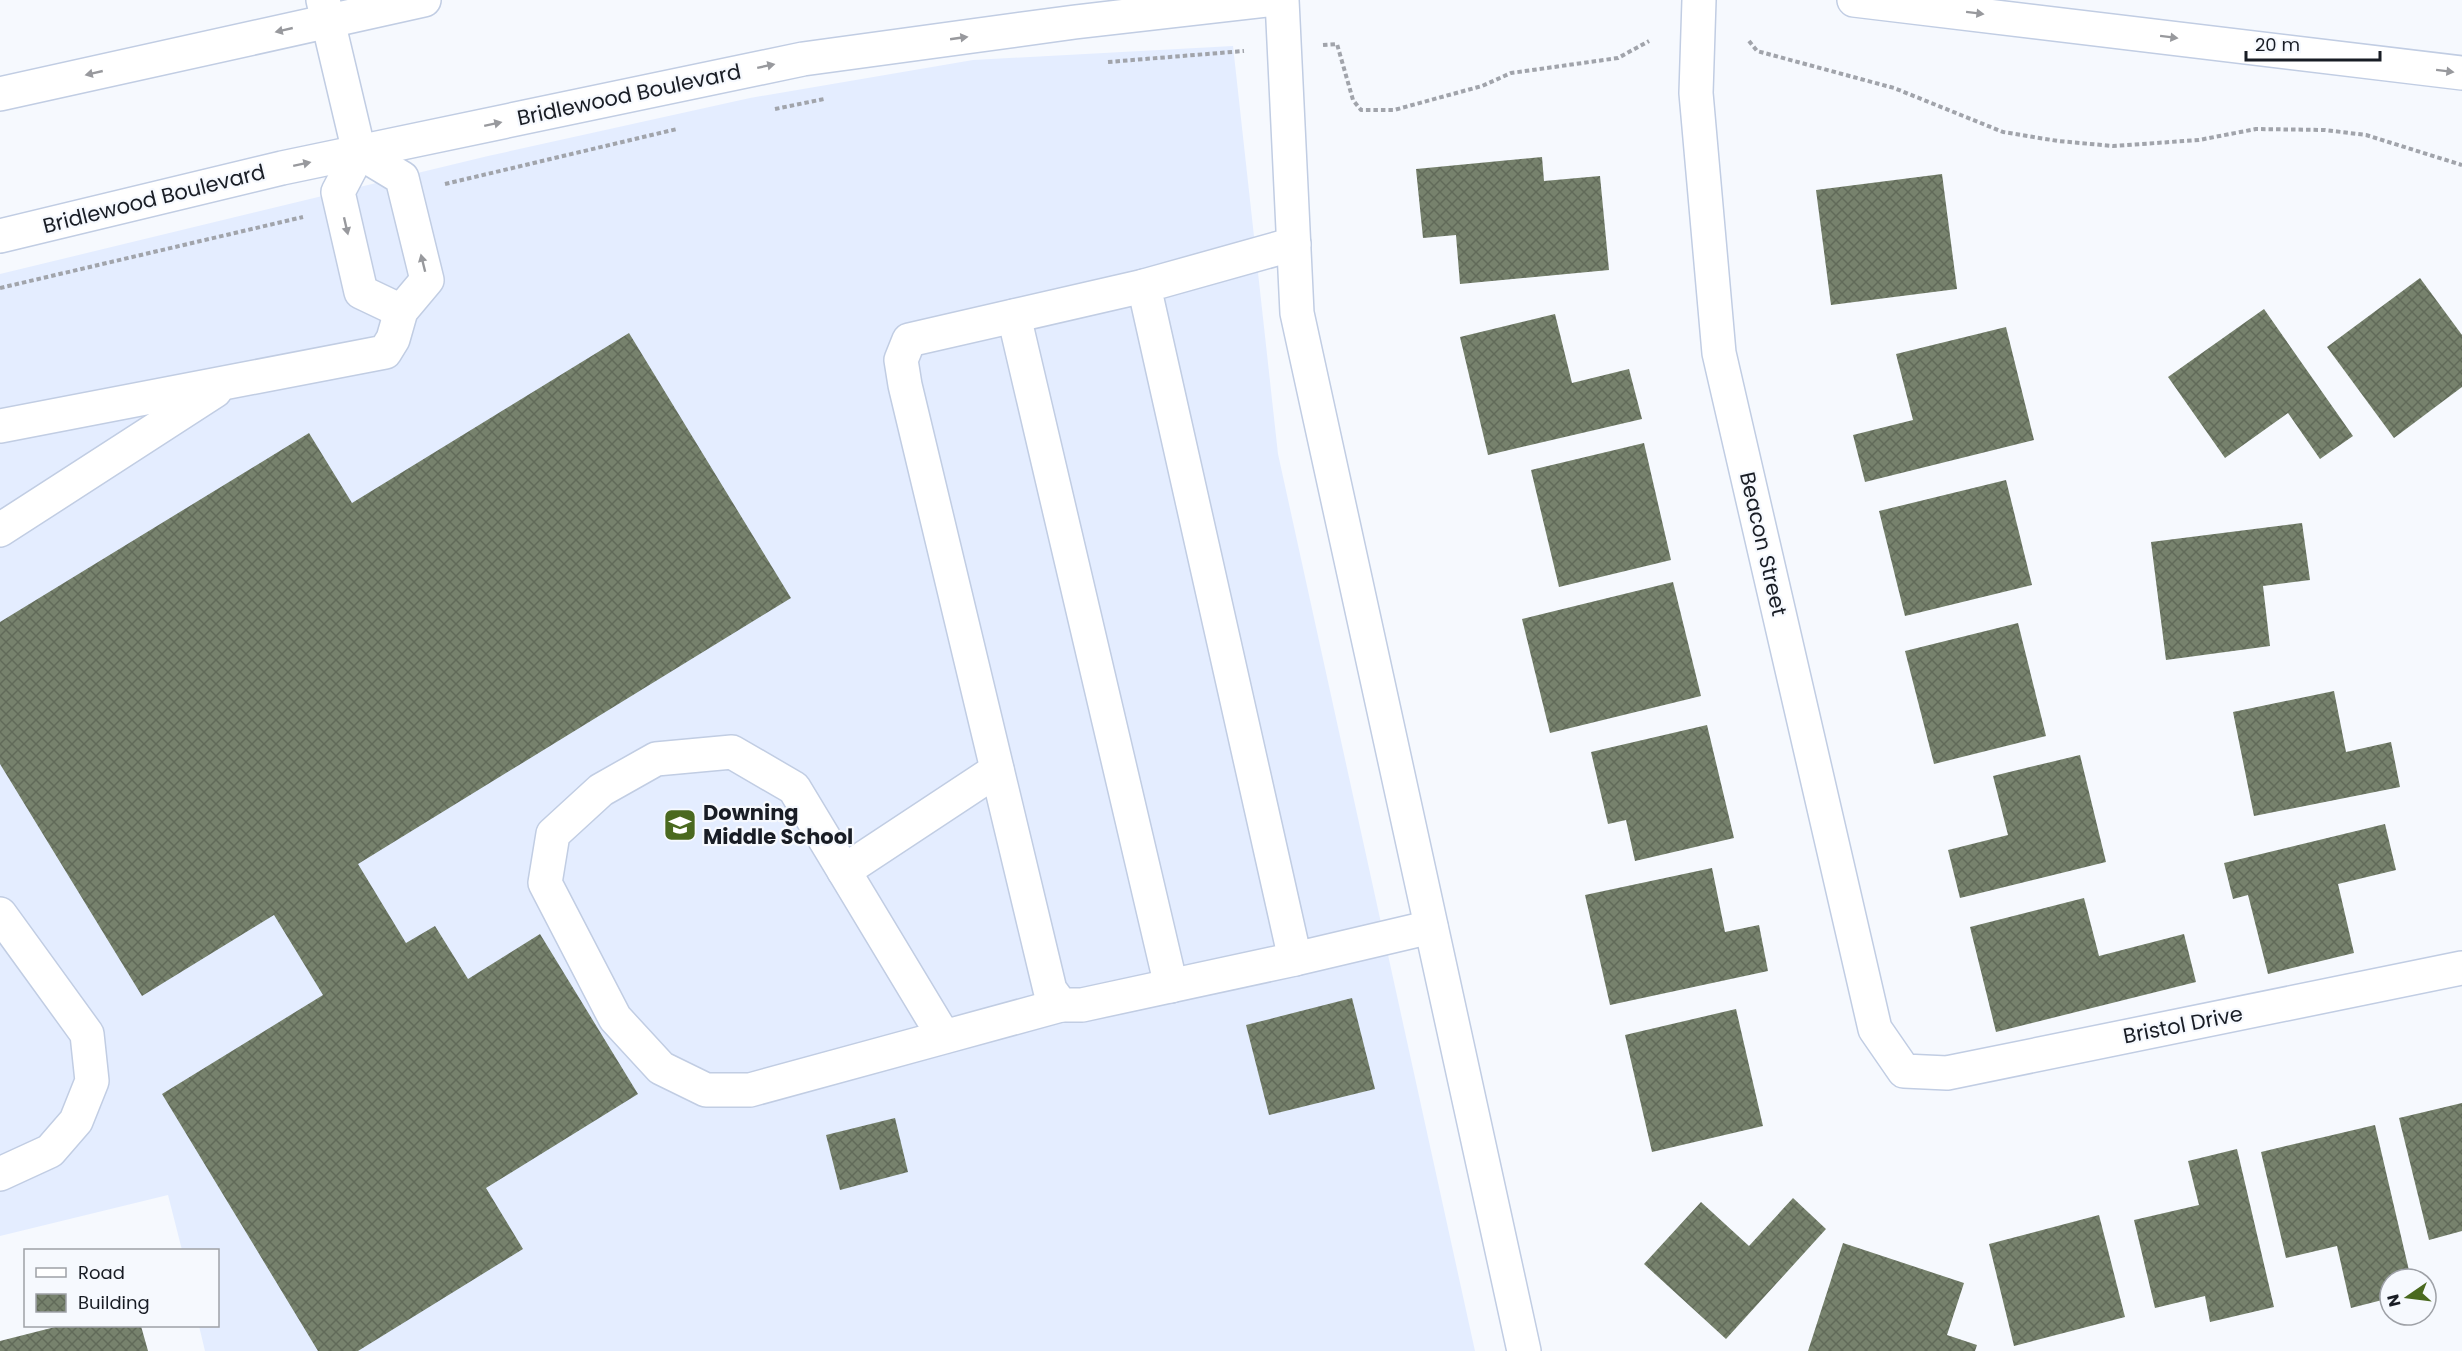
<svg xmlns="http://www.w3.org/2000/svg" width="2462" height="1351" font-family="Poppins,sans-serif">
	<style>
		.built { fill: #e4edff }
		.building { fill: url(#building-cross-hatch) }
		.lines { fill: none; stroke-linecap: round; stroke-linejoin: round }
		.minor-casing { stroke: #c1cde3; stroke-width: 36 }
		.major-casing { stroke: #c1cde3; stroke-width: 36 }
		.path { stroke: #a1a4ab; stroke-width: 4; stroke-dasharray: 4.5 3; stroke-linecap: butt }
		.minor { stroke: #fff; stroke-width: 33 }
		.major { stroke: #fff; stroke-width: 33 }
		.oneway { fill: #98999d }
		.labels { text-anchor: middle; stroke-width: 4.5; stroke-linejoin: round; paint-order: stroke }
		.street-label { font-size: 21px; fill: #191d25; stroke: #f6f9fe }
		.poi-label { font-size: 21px; font-weight: bold; fill: #191d25; stroke: #f6f9fe; text-anchor: start }
	</style>
	<defs>
		<pattern id="building-cross-hatch" width="8" height="8" patternUnits="userSpaceOnUse" patternTransform="scale(1.5)"><rect width="8" height="8" fill="#77826d"/><path d="M0 0l8 8M0 8l8-8" fill="none" stroke="#616a59"/></pattern>
	</defs>
	<rect width="100%" height="100%" fill="#f6f9fe"/>
	<path class="built" d="M1233 46 1278 454 1475 1351H205L199 1326H218V1250H182L168 1195 0 1236V274L488 156 750 98 973 60Z"/>
	<g class="building">
		<path d="M1542 157 1544 181 1600 176 1609 270 1460 284 1456 235 1423 238 1416 169Z"/>
		<path d="M1942 174 1957 289 1831 305 1816 190Z"/>
		<path d="M2420 278 2462 335V387L2394 438 2327 347Z"/>
		<path d="M2264 309 2353 436 2320 459 2288 413 2225 458 2168 377Z"/>
		<path d="M1555 314 1572 383 1629 369 1642 419 1488 455 1460 337Z"/>
		<path d="M2006 327 2034 440 1865 482 1853 435 1913 420 1896 354Z"/>
		<path d="M629 333 791 598 358 864 406 943 435 926 468 979 540 934 638 1094 486 1188 523 1249 358 1351H318L162 1094 323 995 274 915 142 996 0 764V622L309 433 352 503Z"/>
		<path d="M1644 443 1671 560 1559 587 1531 470Z"/>
		<path d="M2006 480 2032 585 1905 616 1879 511Z"/>
		<path d="M2302 523 2310 580 2263 586 2270 646 2166 660 2151 542Z"/>
		<path d="M1673 582 1701 696 1550 733 1522 619Z"/>
		<path d="M2018 623 2046 736 1934 764 1905 651Z"/>
		<path d="M2334 691 2346 752 2391 742 2400 787 2254 816 2233 712Z"/>
		<path d="M1707 725 1734 838 1635 861 1626 820 1608 824 1591 752Z"/>
		<path d="M2080 755 2106 862 1960 898 1948 850 2008 835 1993 776Z"/>
		<path d="M2385 824 2396 870 2338 884 2354 953 2268 974 2248 895 2233 899 2224 863Z"/>
		<path d="M1712 868 1725 932 1759 925 1768 971 1610 1005 1585 895Z"/>
		<path d="M2084 898 2099 956 2184 934 2196 982 1996 1032 1970 927Z"/>
		<path d="M1352 998 1375 1089 1269 1115 1246 1025Z"/>
		<path d="M1736 1009 1763 1126 1652 1152 1625 1035Z"/>
		<path d="M2462 1103V1231L2429 1240 2399 1118Z"/>
		<path d="M895 1118 908 1172 840 1190 826 1135Z"/>
		<path d="M2375 1125 2411 1279H2390V1298L2351 1308 2337 1246 2286 1258 2261 1152Z"/>
		<path d="M2237 1149 2274 1307 2210 1322 2205 1296 2155 1308 2134 1220 2199 1205 2188 1161Z"/>
		<path d="M1793 1198 1826 1229 1726 1339 1644 1264 1701 1202 1749 1246Z"/>
		<path d="M2099 1215 2125 1317 2014 1346 1989 1244Z"/>
		<path d="M1843 1243 1964 1283 1947 1335 1977 1345 1975 1351H1808Z"/>
		<path d="M59 1326H141L148 1351H0V1341Z"/>
	</g>
	<g class="lines">
		<g class="minor-casing">
			<g id="minor">
				<path d="M323 0 359 152"/>
				<path d="M1282 0 1297 313 1524 1351"/>
				<path d="M1699 0 1696 93 1719 353 1875 1029 1904 1071 1947 1073 2462 968"/>
				<path d="M359 152 338 192 361 292 401 311"/>
				<path d="M1294 244 1144 286 1295 959 1431 927"/>
				<path d="M1144 286 909 340 901 360 905 385 1050 990 1061 1005H1082L1295 959"/>
				<path d="M1014 316 1171 986"/>
				<path d="M0 426 385 352 393 339 401 311 427 280 402 178 359 152"/>
				<path d="M0 530 215 391"/>
				<path d="M844 871 997 770"/>
				<path d="M0 914 87 1034 92 1081 76 1121 50 1151 0 1174"/>
				<path d="M944 1037 794 788 732 752 656 759 601 790 553 834 545 883 615 1018 661 1068 706 1090H750L944 1037 1061 1005"/>
			</g>
		</g>
		<g class="major-casing">
			<g id="major">
				<path d="M1854 0 2462 73"/>
				<path d="M0 94 424 0"/>
				<path d="M0 236 282 168 803 59 1075 22 1266 0"/>
			</g>
		</g>
		<g class="path">
			<path d="M1749 41 1757 51 1894 88 2003 132 2058 141 2113 146 2199 140 2256 129 2325 130 2366 135 2462 165"/>
			<path d="M1323 45 1337 44 1353 100 1361 110H1394L1482 86 1511 73 1618 58 1649 41"/>
			<path d="M1108 62 1244 51"/>
			<path d="M775 109 824 99"/>
			<path d="M445 184 677 129"/>
			<path d="M0 288 303 217"/>
		</g>
		<use href="#minor" class="minor"/>
		<use href="#major" class="major"/>
	</g>
	<defs><path id="oneway-solid" d="M-6-.8H1V-3.2L6.5 0L1 3.2V.8H-6Z" transform="scale(1.5)"/></defs>
	<g class="oneway">
		<use href="#oneway-solid" transform="translate(1975 13) rotate(7)"/>
		<use href="#oneway-solid" transform="translate(284 30) rotate(167)"/>
		<use href="#oneway-solid" transform="translate(2169 37) rotate(7)"/>
		<use href="#oneway-solid" transform="translate(959 38) rotate(-8)"/>
		<use href="#oneway-solid" transform="translate(766 66) rotate(-12)"/>
		<use href="#oneway-solid" transform="translate(2445 71) rotate(7)"/>
		<use href="#oneway-solid" transform="translate(94 73) rotate(167)"/>
		<use href="#oneway-solid" transform="translate(493 124) rotate(-12)"/>
		<use href="#oneway-solid" transform="translate(302 164) rotate(-12)"/>
		<use href="#oneway-solid" transform="translate(346 226) rotate(77)"/>
		<use href="#oneway-solid" transform="translate(423 263) rotate(-104)"/>
	</g>
	<defs>
		<g id="school-square" transform="scale(1.725)"><rect x="-9" y="-9" width="18" height="18" rx="4" fill="#4a691f" stroke="#f6f9fe"/><path d="M0-5L7-2L0 1L-7-2ZM-4 1L0 2.5L4 1V4Q0 6-4 4Z" fill="#fff"/></g>
	</defs>
	<g fill-rule="evenodd">
		<use href="#school-square" x="680" y="825"/>
	</g>
	<g class="labels">
		<g class="street-label">
			<text transform="translate(629 95) rotate(-12)" y="7">Bridlewood Boulevard</text>
			<text transform="translate(154 199) rotate(-14)" y="7">Bridlewood Boulevard</text>
			<text transform="translate(1763 544) rotate(77)" y="7">Beacon Street</text>
			<text transform="translate(2183 1025) rotate(-11)" y="7">Bristol Drive</text>
		</g>
		<g class="poi-label">
			<text x="703" y="820">Downing<tspan x="703" dy="24">Middle School</tspan></text>
		</g>
	</g>
	<rect x="24" y="1249" width="195" height="78" fill="#f6f9fe" stroke="#9ea1a7" stroke-width="1.5"/>
	<rect x="36" y="1268" width="30" height="9" fill="#ffffff" stroke="#9ea1a7" stroke-width="1.5"/>
	<text x="78" y="1279" font-size="18" fill="#191d25">Road</text>
	<rect x="36" y="1294" width="30" height="18" fill="url(#building-cross-hatch)" stroke="#9ea1a7" stroke-width="1.5"/>
	<text x="78" y="1309" font-size="18" fill="#191d25">Building</text>
	<g transform="translate(2408 1297) rotate(256)"><circle r="28" fill="#f6f9fe" stroke="#9ea1a7" stroke-width="1.5"/>
	<path d="M0-4.5L10 22L0 15L-10 22Z" fill="#4a691f"/>
	<text y="-9" font-size="16" font-weight="bold" text-anchor="middle" fill="#191d25">N</text>
	</g>
	<path d="M2246 51v9h134v-9" fill="none" stroke="#191d25" stroke-width="3"/>
	<text x="2255" y="51" font-size="18" fill="#191d25" stroke="#f6f9fe" stroke-width="4.5" paint-order="stroke">20 m</text>
</svg>
